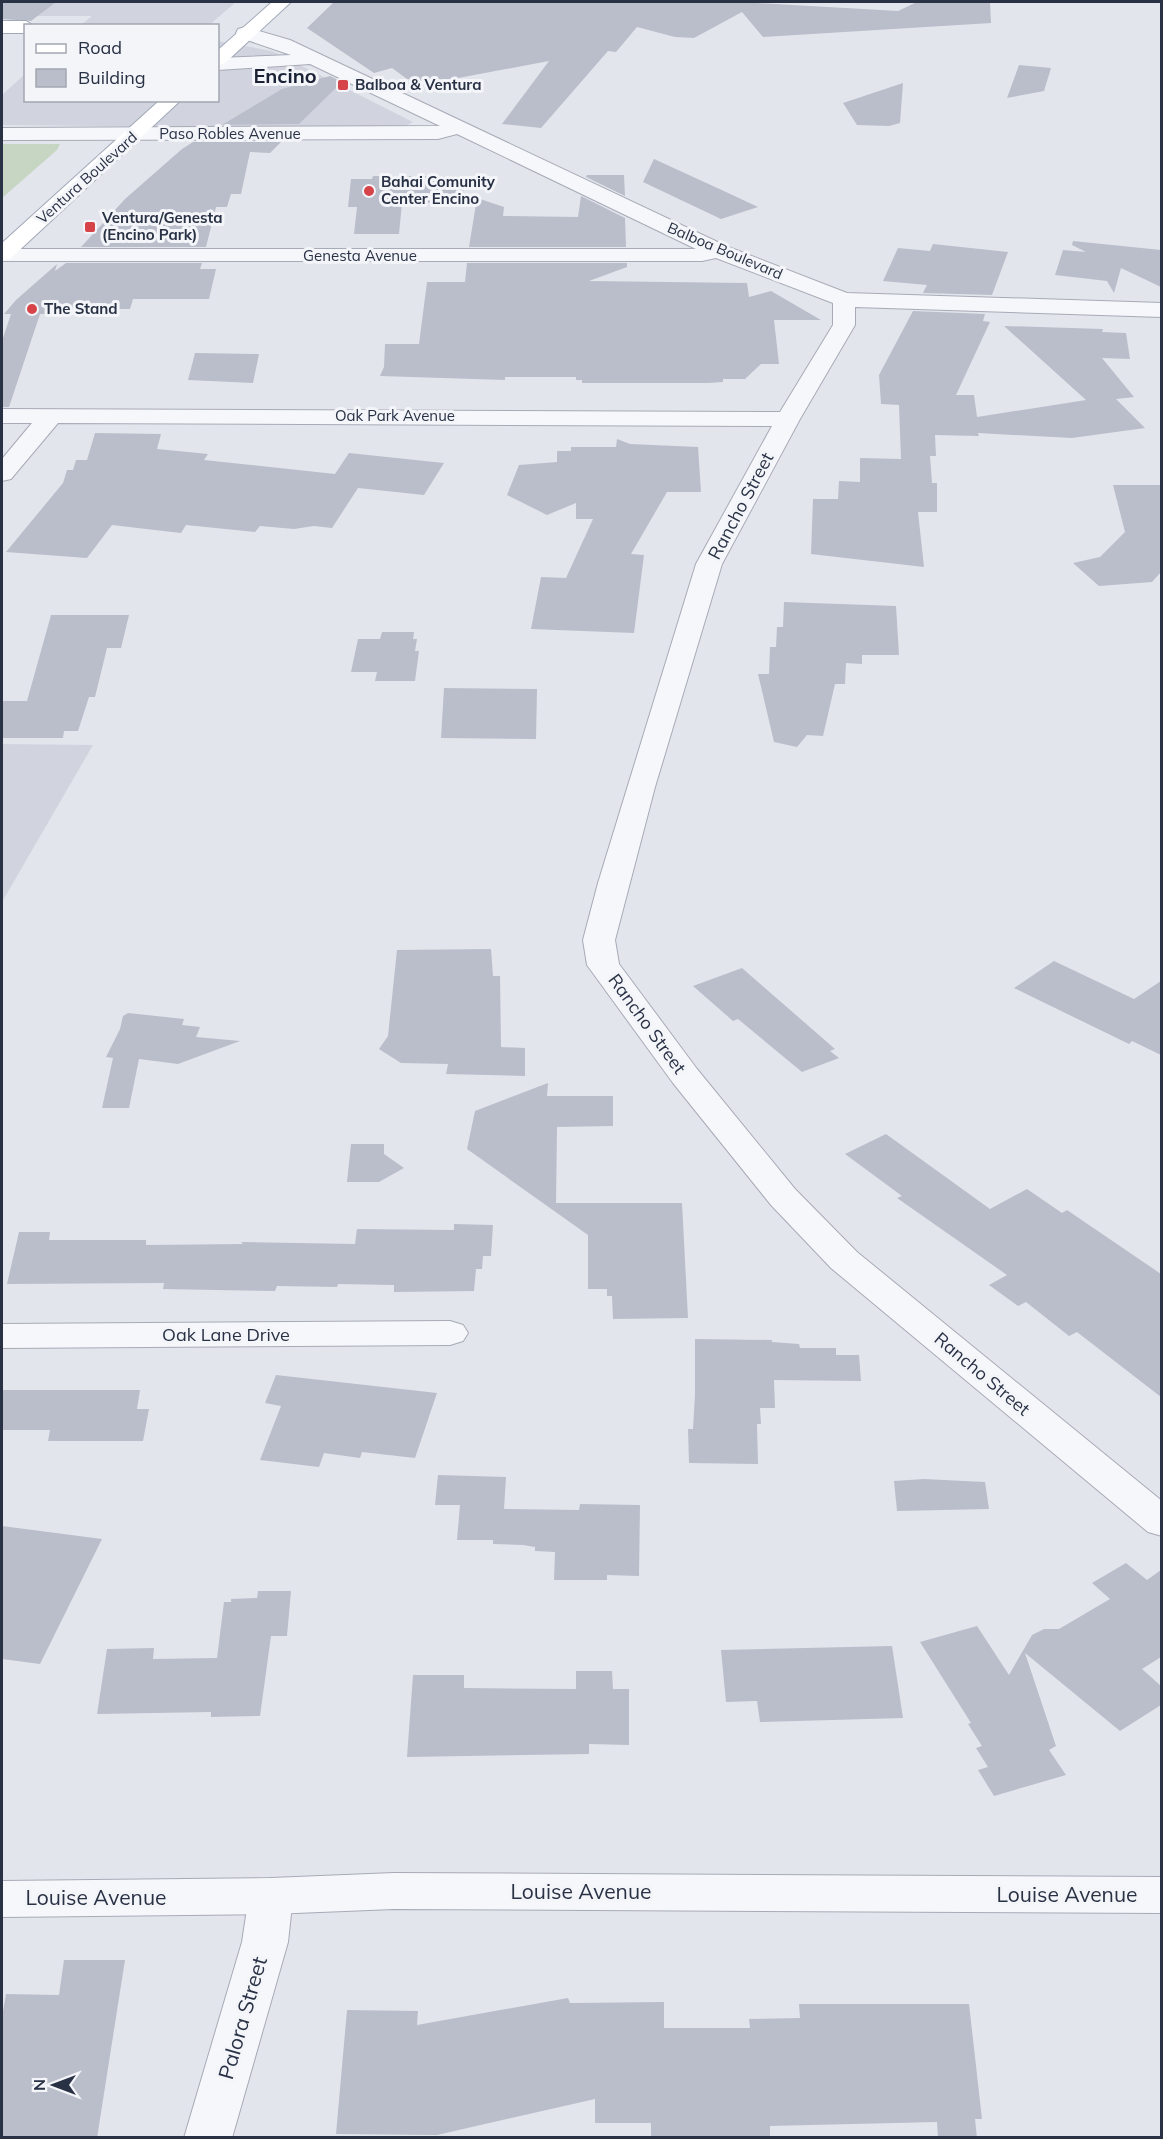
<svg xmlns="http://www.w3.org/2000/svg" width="1163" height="2139" font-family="Mulish,sans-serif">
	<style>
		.built { fill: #d1d4de }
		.green { fill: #c6d6c3 }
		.building { fill: #babeca }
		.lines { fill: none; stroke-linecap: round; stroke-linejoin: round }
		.minor-casing { stroke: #a7abb7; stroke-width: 2 }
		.tertiary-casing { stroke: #a7abb7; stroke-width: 2 }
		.primary-casing { stroke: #a1a8b8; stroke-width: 2 }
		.minor { fill: #f6f7fa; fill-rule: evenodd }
		.tertiary { fill: #f6f7fa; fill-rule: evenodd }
		.primary { fill: #fff; fill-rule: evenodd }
		.poi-dot { fill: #d64349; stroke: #f3f5f9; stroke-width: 2 }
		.labels { text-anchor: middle; stroke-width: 6; stroke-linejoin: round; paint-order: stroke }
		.far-poi-label { font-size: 15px; font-weight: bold; fill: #293145; stroke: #f3f5f9; text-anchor: start }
		.far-street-label { font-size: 15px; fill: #293145; stroke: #f3f5f9 }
		.street-label { font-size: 18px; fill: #293145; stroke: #f3f5f9 }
		.far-district-label { font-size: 20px; font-weight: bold; fill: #1c2236; stroke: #f3f5f9 }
		.near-street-label { font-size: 21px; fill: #293145; stroke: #f3f5f9 }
	</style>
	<rect width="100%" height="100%" fill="#e3e5ec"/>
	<g class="built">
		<path d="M2 2H236L208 26 81 25 92 16H2Z"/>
		<path d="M218 41 272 51 413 122 400 129 2 125V95L25 74 26 100H218Z"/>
		<path d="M2 744 93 745 2 902Z"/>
	</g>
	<path class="green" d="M2 144H60L57 150 2 198Z"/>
	<g class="building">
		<path d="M2 2H56L31 21 2 19Z"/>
		<path d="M334 2H760L757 3 898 11 917 2H990L991 23 763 37 742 12 694 38 675 37 637 27 616 52 608 51 541 128 502 124 549 61 437 82 407 79 392 68 374 73 307 28Z"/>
		<path d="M1019 65 1051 68 1044 91 1007 98Z"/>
		<path d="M330 76 342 82 299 124 222 125 282 89Z"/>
		<path d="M903 83 900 123 889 126 857 125 843 103Z"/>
		<path d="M193 142H281L270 153 250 152 241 194H231L227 207H216L206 247H81L125 199 182 149Z"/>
		<path d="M654 159 726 192 758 207 721 219 643 182Z"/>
		<path d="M587 175H624L625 196 586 177Z"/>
		<path d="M373 176H464L463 202 402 203 399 234H354L357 207H348L351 179H372Z"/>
		<path d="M581 196 625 218 626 247H469L477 198 504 207 503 216 578 217Z"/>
		<path d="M1073 241 1161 250V287L1121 268 1114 293 1107 281 1055 275 1063 250 1086 252 1072 245Z"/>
		<path d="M933 244 1008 252 992 295 923 293 927 285 883 281 898 248 930 251Z"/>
		<path d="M66 263H202L200 269H216L209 299H133L130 309H60L58 314H40L9 407H2V341L11 314H4L16 300 57 264 55 271Z"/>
		<path d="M467 263H627V267L589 281 747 283 749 297 771 291 821 320H774L779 364H761L745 379H723V382L708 383H582V380H576V377H505V380L380 376 384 367 385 344H419L427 282H465Z"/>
		<path d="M913 311 985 314 983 321 990 322 956 395H974L977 417 1086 400 1004 326 1103 329 1102 332 1126 333 1130 359 1102 358 1134 397 1116 399 1145 428 1072 438 978 433 979 436 935 435 936 456H930L932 483H937V512H918L924 567 811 554 813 499H838L839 481 860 482V458L901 459 899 405 881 404 879 375Z"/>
		<path d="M195 353 259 354 253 383 188 380Z"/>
		<path d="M95 433 161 434 157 449 208 454 204 460 335 474 349 453 444 463 424 495 358 488 332 528 314 526 294 529 260 526 255 532 186 525 181 533 112 525 87 558 6 552 63 483 67 470H73L76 460H87Z"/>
		<path d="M617 439 630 444 698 447 701 492H667L631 554 644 555 634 633 531 629 541 577 566 578 593 519H576V503L547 515 507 495 519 465 557 462V451H571V447H616Z"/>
		<path d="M1113 485H1161V572L1152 582 1099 586 1073 563 1100 557 1125 532Z"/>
		<path d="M784 602 896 606 899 655H862V664L846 663 845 684H835L823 736 807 735 797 747 774 742 758 674H769L770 647H776L777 627H783Z"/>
		<path d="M51 615H129L121 648H107L95 697H89L78 731H64L63 738H2V701H27Z"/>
		<path d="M382 632H414L413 639H417L415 651H419L415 681H375L377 672H351L358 639H380Z"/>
		<path d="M444 688 537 689 536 739 441 738Z"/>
		<path d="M491 949 493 976H500L501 1047 525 1048V1076L446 1074 448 1064 401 1063 379 1049 388 1036 397 950Z"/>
		<path d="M1054 961 1134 999 1161 981V1055L1132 1041 1129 1044 1014 988Z"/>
		<path d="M742 968 835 1049 830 1051 839 1058 802 1072 738 1019 733 1021 693 986Z"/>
		<path d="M128 1013 184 1019 182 1025 200 1027 196 1037 240 1041 178 1064 139 1059 129 1108H102L113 1058 106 1057 120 1029 123 1016Z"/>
		<path d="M548 1083 547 1096H613V1126L557 1127 556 1203H682L688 1318 613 1319 612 1296H607V1289H588V1235L467 1149 475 1111Z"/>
		<path d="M886 1134 990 1209 1027 1189 1062 1213 1067 1210 1161 1274V1397L1077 1332 1069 1336 1026 1302 1018 1306 989 1285 1007 1275 897 1198 902 1196 845 1154Z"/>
		<path d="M351 1144H384V1154L404 1168 379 1182H347Z"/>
		<path d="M454 1224 493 1225 491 1256H483L482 1269H476L474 1291 394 1292V1285L338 1284 337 1287 277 1286 275 1291 163 1289 164 1283 7 1284 19 1232H50L49 1240H146V1245L243 1244 241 1242 355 1244 357 1229 454 1230Z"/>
		<path d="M695 1339 772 1340V1342L799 1344 800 1348H836V1355H859L861 1381 774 1380 775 1408H760L761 1424H757L758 1464 689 1463 688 1429H693L695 1394Z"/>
		<path d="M276 1375 437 1393 415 1458 362 1452 360 1458 324 1453 319 1467 260 1460 281 1406 265 1403Z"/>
		<path d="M2 1390H140L137 1409H149L143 1441H48L50 1430H2Z"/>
		<path d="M438 1475 506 1477 504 1509 579 1510 580 1504 640 1505 639 1576 607 1575V1580H554L555 1552 535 1551V1547L523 1545 493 1544V1540H457L460 1505H435Z"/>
		<path d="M924 1479 985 1482 989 1509 897 1511 894 1481Z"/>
		<path d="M2 1526 102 1539 40 1664 2 1659Z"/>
		<path d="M1126 1563 1147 1580 1161 1570V1657L1142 1669 1161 1686V1705L1120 1731 1025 1653 1056 1746 1049 1750 1066 1775 994 1796 978 1770 988 1767 976 1748 982 1746 968 1724 971 1723 920 1642 977 1626 1009 1675 1032 1635 1044 1629H1059L1110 1599 1092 1583Z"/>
		<path d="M258 1591H291L287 1636H271L260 1716 211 1717V1712L97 1714 107 1649 154 1648 153 1659 217 1658 224 1602H231V1599L257 1598Z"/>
		<path d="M892 1646 903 1718 760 1722 757 1701 726 1702 721 1650Z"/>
		<path d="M576 1671H612L613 1689H629V1745L589 1744V1754L407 1757 413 1675H464V1688L576 1689Z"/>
		<path d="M64 1960H125L97 2138H2V2017L6 1994 59 1995Z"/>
		<path d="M568 1998 570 2003 664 2002V2028H750L749 2019 800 2018 799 2004H969L982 2119H975L977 2138H938L937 2122 770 2126V2138H651V2123H595V2099L437 2135 336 2134 347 2010 418 2011 417 2025Z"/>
	</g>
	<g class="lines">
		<g class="minor-casing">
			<g id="minor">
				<path d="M245 27 290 40 726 246 847 293 1162 303V317L855 307V325L800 419 722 564 655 787 615 940 619 964 697 1069 795 1189 857 1252 1162 1501V1536L1148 1532 831 1268 771 1205 673 1083 587 965 583 940 598 883 696 564 772 426 58 423 11 479 2 481V459L32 423H2V409L780 412 833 325V303L716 258 702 261H2V249H696L457 134 438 139 2 140V128L440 126 310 64 218 70V58L291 55 238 37 236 33 238 29Z"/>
				<path d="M450 1321 463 1325 468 1333 463 1341 450 1345 2 1348V1324Z"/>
				<path d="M271 1878 287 1884 293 1896 288 1942 232 2138H184L242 1942 249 1896 255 1884Z"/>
			</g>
		</g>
		<g class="tertiary-casing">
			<path id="tertiary" d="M394 1873 1162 1877V1913L394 1909 271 1914 2 1917V1881L271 1878Z"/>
		</g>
		<g class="primary-casing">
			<g id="primary">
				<path d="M272 2H291L225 63 218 65V50Z"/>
				<path d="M2 21H26L34 26H26V33H2Z"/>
				<path d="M160 100H181L10 259 2 260V243Z"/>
			</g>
		</g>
		<use href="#minor" class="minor"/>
		<use href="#tertiary" class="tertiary"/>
		<use href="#primary" class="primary"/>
	</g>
	<g class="poi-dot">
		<rect x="337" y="79" width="12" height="12" rx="3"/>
		<circle cx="369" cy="191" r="6"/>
		<rect x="84" y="221" width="12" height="12" rx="3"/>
		<circle cx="32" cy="309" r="6"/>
	</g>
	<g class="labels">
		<g class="far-poi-label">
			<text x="355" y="90">Balboa &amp; Ventura</text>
			<text x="381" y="187">Bahai Comunity<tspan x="381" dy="17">Center Encino</tspan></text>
			<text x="102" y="223">Ventura/Genesta<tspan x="102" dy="17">(Encino Park)</tspan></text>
			<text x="44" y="314">The Stand</text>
		</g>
		<g class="far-street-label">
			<text x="230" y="139">Paso Robles Avenue</text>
			<text transform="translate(87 178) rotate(-42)" y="5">Ventura Boulevard</text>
			<text transform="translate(725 251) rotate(23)" y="5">Balboa Boulevard</text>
			<text x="360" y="261">Genesta Avenue</text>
			<text x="395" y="421">Oak Park Avenue</text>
		</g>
		<g class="street-label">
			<text transform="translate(741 506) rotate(-62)" y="6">Rancho Street</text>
			<text transform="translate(647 1024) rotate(54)" y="6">Rancho Street</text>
			<text x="226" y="1341">Oak Lane Drive</text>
			<text transform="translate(982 1374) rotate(40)" y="6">Rancho Street</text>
		</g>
		<g class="far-district-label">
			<text x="285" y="83">Encino</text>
		</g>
		<g class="near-street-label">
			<text x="581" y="1899">Louise Avenue</text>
			<text x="1067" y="1902">Louise Avenue</text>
			<text x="96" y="1905">Louise Avenue</text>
			<text transform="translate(243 2018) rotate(-74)" y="7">Palora Street</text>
		</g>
	</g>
	<rect width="1163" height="2139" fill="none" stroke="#293145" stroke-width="6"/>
	<rect x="24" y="24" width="195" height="78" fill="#f3f5f9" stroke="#a2a7b1" stroke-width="1.5"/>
	<rect x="36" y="44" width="30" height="9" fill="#ffffff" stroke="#a2a7b1" stroke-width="1.5"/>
	<text x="78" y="54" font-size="18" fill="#293145">Road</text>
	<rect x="36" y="69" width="30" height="18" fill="#babeca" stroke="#a2a7b1" stroke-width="1.5"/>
	<text x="78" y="84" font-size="18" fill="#293145">Building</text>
	<g transform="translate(54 2085) rotate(270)" stroke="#f3f5f9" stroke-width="4.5" paint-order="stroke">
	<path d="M0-4.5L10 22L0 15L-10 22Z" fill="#293145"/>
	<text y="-9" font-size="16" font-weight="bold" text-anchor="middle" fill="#293145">N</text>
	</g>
</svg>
